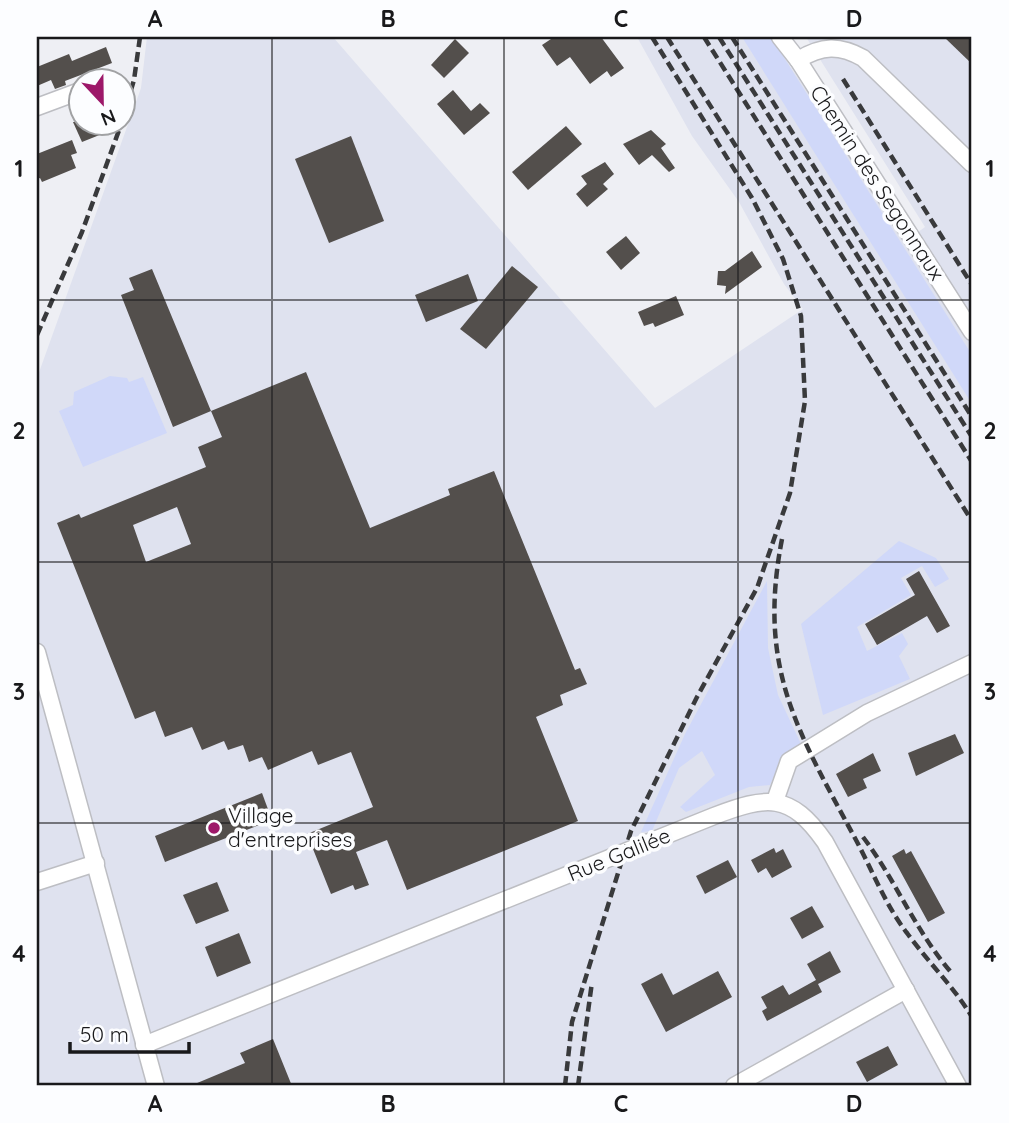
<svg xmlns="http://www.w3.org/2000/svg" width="1009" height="1123" font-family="Quicksand,sans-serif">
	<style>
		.built { fill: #dfe2ef }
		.green { fill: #d0d8f9 }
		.building { fill: #534f4c; fill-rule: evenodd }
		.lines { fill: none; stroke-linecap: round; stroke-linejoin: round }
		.street-casing { stroke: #bdbec3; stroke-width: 19 }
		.street { stroke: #fff; stroke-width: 16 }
		.rail { stroke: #393a3c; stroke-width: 4.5; stroke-dasharray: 10 5; stroke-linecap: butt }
		.grid { fill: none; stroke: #19191b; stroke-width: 2; stroke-opacity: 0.55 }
		.poi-dot { fill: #9d1869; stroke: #fcfdff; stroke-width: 2.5 }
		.labels { text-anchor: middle; stroke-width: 7; stroke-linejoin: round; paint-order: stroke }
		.street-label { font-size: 21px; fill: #19191b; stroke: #fcfdff }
		.poi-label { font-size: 21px; fill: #19191b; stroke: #fcfdff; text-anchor: start }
		.neatline { fill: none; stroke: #19191b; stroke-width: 2.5 }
		.grid-label { font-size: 23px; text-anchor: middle; font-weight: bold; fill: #19191b }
	</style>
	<rect width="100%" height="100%" fill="#eeeff4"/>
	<path class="built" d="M147 37H333L655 408 803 309 784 284 739 202 692 136 637 37H771L906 241 925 227 806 37H972V1086H37V378L141 88Z"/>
	<g class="green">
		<path d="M742 37H771L972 355V404Z"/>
		<path d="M110 376 127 378 129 382 143 377 167 433 83 467 59 411 73 405 74 392Z"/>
		<path d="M899 541 936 558 949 579 935 587 922 566 901 578 911 595 857 627 867 651 902 633 908 644 899 656 910 679 823 715 801 624Z"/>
		<path d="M767 581 768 648 778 695 801 744 783 755 770 785 749 787 686 812 680 807 715 775 702 751 679 768 652 831 641 832 685 734Z"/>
	</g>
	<g class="building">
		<path d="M554 37H601L624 68 611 77 607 71 590 84 570 57 557 66 542 45Z"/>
		<path d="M944 37H972V64Z"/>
		<path d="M455 39 469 53 444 78 431 65Z"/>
		<path d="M106 47 112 63 65 81 66 85 55 89 51 80 37 86V67L69 54 72 61Z"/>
		<path d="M453 90 471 111 480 103 490 113 464 135 437 104Z"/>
		<path d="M73 122H97L102 134 82 142Z"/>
		<path d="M566 126 582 144 528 190 512 172Z"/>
		<path d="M651 130 666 144 661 148 675 168 669 172 652 155 639 165 623 144Z"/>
		<path d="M351 136 384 221 329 243 295 159Z"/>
		<path d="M72 140 77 153 71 155 76 168 42 182 40 178 37 179V154Z"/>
		<path d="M605 162 614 174 603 184 608 189 587 207 576 194 587 184 581 176Z"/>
		<path d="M626 236 640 253 621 270 606 252Z"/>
		<path d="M752 251 762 267 725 294 726 286 717 285 718 271H725Z"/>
		<path d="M512 266 538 287 486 349 460 329Z"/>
		<path d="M152 269 211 411 173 427 121 295 134 290 129 278Z"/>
		<path d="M468 274 478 301 426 322 415 295Z"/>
		<path d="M676 296 684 315 655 327 653 323 644 326 638 312Z"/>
		<path d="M306 372 370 528 450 495 448 489 494 471 575 670 580 668 587 684 560 695 563 705 536 717 578 821 407 890 387 840 356 852 369 885 355 890 353 885 331 894 307 834 373 807 351 752 318 765 312 751 268 770 262 757 249 762 243 745 228 750 224 741 202 750 192 727 165 737 155 711 135 719 57 523 79 514 81 518 206 467 198 447 222 437 211 411ZM177 507 191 544 146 562 133 525Z"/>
		<path d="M919 571 950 626 937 633 927 616 877 645 865 624 915 595 906 579Z"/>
		<path d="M955 734 964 753 916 776 908 753Z"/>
		<path d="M873 753 881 771 863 779 867 788 848 797 836 774Z"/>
		<path d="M262 793 272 820 165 862 155 836Z"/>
		<path d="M774 848 776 853 783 849 792 867 772 878 766 868 758 873 751 860Z"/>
		<path d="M904 849 906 854 911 851 945 913 928 922 892 856Z"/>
		<path d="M728 860 737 877 705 894 696 876Z"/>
		<path d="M217 882 229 911 196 924 183 895Z"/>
		<path d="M812 906 824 927 802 939 790 918Z"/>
		<path d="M239 933 251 963 217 977 205 947Z"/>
		<path d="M830 951 841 972 818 984 822 992 767 1021 762 1011 767 1008 761 997 783 985 789 995 816 980 807 964Z"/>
		<path d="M718 971 732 997 666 1032 641 984 662 973 673 995Z"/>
		<path d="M273 1039 292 1086H190L245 1063 240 1053Z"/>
		<path d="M888 1046 898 1065 867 1082 856 1062Z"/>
	</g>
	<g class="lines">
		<g class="street-casing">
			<g id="street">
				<path d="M780 37 798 60 972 332"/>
				<path d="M798 60C822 45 840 45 863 58L972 164"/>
				<path d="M37 107 80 91"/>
				<path d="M37 652 156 1086"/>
				<path d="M775 801 789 761 867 713 972 663"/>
				<path d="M37 882 96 863"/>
				<path d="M144 1045 714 816C767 796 790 792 825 842L958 1086"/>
				<path d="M734 1086 906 990"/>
			</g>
		</g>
		<use href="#street" class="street"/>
		<g class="rail">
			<path d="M667 37 972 521"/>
			<path d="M704 37 972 462"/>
			<path d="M719 37 972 437"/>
			<path d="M732 37 972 417"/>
			<path d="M843 79 972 285"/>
			<path d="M122 120 134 80 140 37"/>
			<path d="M37 335 82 232 122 122"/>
			<path d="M782 539C757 668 797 730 856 840 872 870 886 906 907 933 928 962 954 987 972 1017"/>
			<path d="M863 837C895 879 915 930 950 971"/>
			<path d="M565 1086 572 1022 631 831 697 697 757 588 790 493 805 401 801 316 783 259 752 198 652 37"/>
			<path d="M578 1086 592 982"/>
		</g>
	</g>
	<path class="grid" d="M272 37V1086M504 37V1086M738 37V1086M37 300H972M37 562H972M37 823H972"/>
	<circle class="poi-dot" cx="214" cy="828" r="7"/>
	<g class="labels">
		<g class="street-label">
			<text transform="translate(877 183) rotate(57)" y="7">Chemin des Segonnaux</text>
			<text transform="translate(619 855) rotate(-22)" y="7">Rue Galilée</text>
		</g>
		<g class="poi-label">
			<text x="228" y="823">Village<tspan x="228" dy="24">d'entreprises</tspan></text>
		</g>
	</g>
	<rect width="1009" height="1123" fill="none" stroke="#fcfdff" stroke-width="77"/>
	<g transform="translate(102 102) rotate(158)"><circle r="33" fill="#fcfdff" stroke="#a1a2a4" stroke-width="2"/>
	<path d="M0-5L12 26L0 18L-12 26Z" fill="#9d1869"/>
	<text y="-10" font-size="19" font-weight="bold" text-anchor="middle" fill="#19191b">N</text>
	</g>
	<path d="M70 1042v10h119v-10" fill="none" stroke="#19191b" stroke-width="3.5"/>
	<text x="80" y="1042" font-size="21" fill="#19191b" stroke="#fcfdff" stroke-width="5" paint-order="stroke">50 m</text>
	<rect x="38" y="38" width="932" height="1046" class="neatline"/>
	<g class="grid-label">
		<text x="155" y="27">A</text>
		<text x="388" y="27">B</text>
		<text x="621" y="27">C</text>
		<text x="854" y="27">D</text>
		<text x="19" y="177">1</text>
		<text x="990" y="177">1</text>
		<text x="19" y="439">2</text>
		<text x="990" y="439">2</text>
		<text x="19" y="700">3</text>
		<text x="990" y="700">3</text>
		<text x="19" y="962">4</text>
		<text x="990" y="962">4</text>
		<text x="155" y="1112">A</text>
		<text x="388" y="1112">B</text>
		<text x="621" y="1112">C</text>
		<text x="854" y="1112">D</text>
	</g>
</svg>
